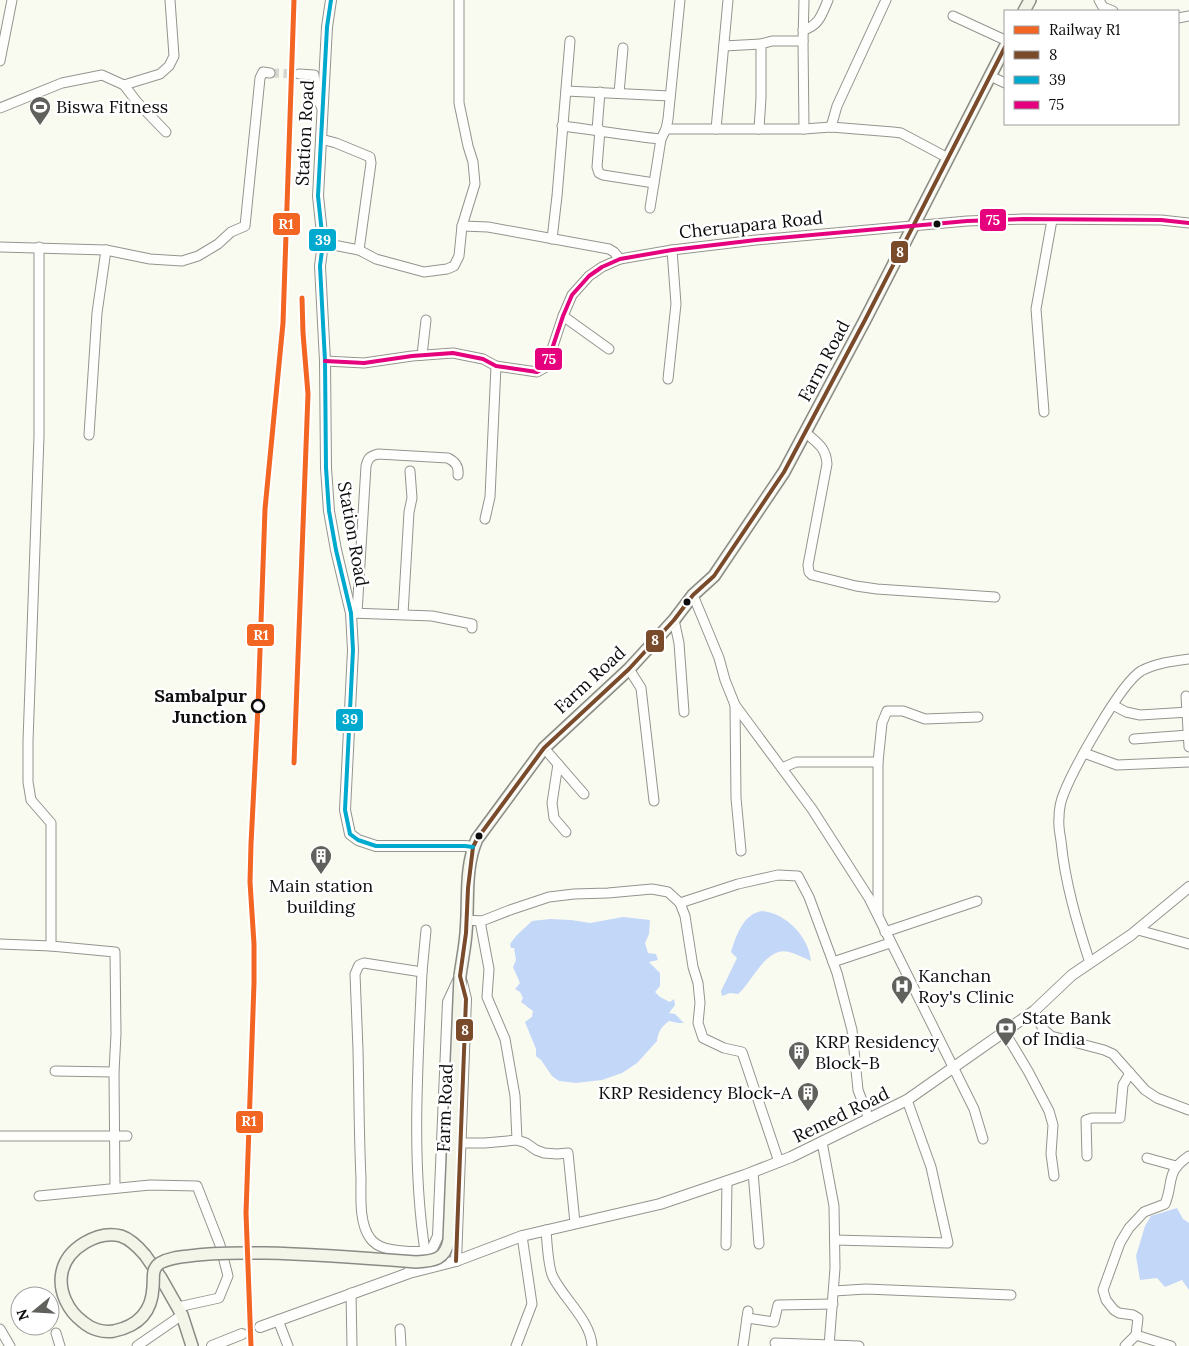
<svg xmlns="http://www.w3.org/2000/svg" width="1189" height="1346" font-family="Lora,serif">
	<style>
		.water { fill: #c3d7f9 }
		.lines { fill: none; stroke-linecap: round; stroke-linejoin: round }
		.minor-tunnel { stroke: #d6d7ce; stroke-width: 9; stroke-dasharray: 9 4.5; stroke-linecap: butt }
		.minor-casing { stroke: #94948f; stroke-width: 11 }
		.tertiary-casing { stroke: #94948f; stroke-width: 12 }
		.secondary-casing { stroke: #8a8b86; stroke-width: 14 }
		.minor { stroke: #fefefd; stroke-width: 9 }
		.tertiary { stroke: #fefefd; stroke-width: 10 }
		.secondary { stroke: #f3f5e8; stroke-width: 11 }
		.secondary-bridge-casing { stroke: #8a8b86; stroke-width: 14; stroke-linecap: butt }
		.secondary-bridge { stroke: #f3f5e8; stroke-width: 11 }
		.bus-1-casing { stroke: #fff; stroke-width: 8 }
		.bus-2-casing { stroke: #fff; stroke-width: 8 }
		.bus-3-casing { stroke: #fff; stroke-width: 8 }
		.bus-1 { stroke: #7a4b2a; stroke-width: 4 }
		.bus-2 { stroke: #00a9ce; stroke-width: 4 }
		.bus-3 { stroke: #e5007d; stroke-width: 4 }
		.rail-1-casing { stroke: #fff; stroke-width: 9 }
		.rail-1 { stroke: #f26522; stroke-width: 5 }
		.bus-dot { fill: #0d0d0d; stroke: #fff; stroke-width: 2 }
		.stop-dot { fill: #fff; stroke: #0d0d0d; stroke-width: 2.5 }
		.labels { text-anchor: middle; stroke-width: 5; stroke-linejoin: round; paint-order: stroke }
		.poi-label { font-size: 18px; fill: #0d0d0d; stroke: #fff; text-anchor: start }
		.street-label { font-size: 18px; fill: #0d0d0d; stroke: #fff }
		.stop-label { font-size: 18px; font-weight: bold; fill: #0d0d0d; stroke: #fff; text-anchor: end }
		.line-badge { stroke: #fff; stroke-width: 2 }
		.badge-label { font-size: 14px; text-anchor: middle; font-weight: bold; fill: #fff }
	</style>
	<rect width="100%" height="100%" fill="#fafbf0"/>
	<g class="water">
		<path d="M762 911C786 913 809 937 811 961 804 958 797 954 789 952 767 945 752 982 738 994L730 993 722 996 721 991 737 958 731 952C736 936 743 914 762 911Z"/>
		<path d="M623 917 650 920 649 934 645 943 648 953 656 954 658 960 649 962 660 973V986L655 992 660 997 670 1002 674 999 675 1005 669 1013 675 1014 684 1023H678L669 1021C661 1027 658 1032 657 1041L637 1063 622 1073 602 1080 576 1083 559 1081 552 1076 541 1060 536 1056V1049L525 1022 532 1017 533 1011 521 1002 523 998 520 992 515 989 520 983 513 967 516 960 514 948H511L510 944 516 936 532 921 550 919 571 920 590 923Z"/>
		<path d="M1177 1208 1183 1219 1189 1223V1290L1182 1280 1165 1287 1157 1278 1140 1280 1136 1256 1145 1226 1151 1216Z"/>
	</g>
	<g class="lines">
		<path class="minor-tunnel" d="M270 73 299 74"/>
		<g class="minor-casing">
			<g id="minor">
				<path d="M804 0 803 41 804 129"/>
				<path d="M1099 0 1103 7 1113 11"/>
				<path d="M953 16 1005 40"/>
				<path d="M1178 18 1189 16"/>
				<path d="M803 30C819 26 822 14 828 0"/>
				<path d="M724 46 761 44"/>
				<path d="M0 61 12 0"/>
				<path d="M299 74 314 75C316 87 315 97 322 108"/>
				<path d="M990 76 1005 83"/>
				<path d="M124 85 160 74 169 66 174 56 170 0"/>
				<path d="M566 91 670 96"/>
				<path d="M619 93 623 48"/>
				<path d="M0 108 62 83 102 75 124 85 137 102 166 132"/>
				<path d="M562 126C596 130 628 136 661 139L666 129 668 119 680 0"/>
				<path d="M831 127 837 106 886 0"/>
				<path d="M666 129H804L831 127 893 132 901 133 948 158"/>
				<path d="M716 129 728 0"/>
				<path d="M759 129 761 98V44L772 41H803"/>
				<path d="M597 130 600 92"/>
				<path d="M600 130 597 167 599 173 603 175 654 183"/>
				<path d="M321 139 336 143 370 157 371 163 359 250"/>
				<path d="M650 208 661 139"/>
				<path d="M462 226 488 227 609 249 614 252 620 259"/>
				<path d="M552 239 557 196 570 41"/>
				<path d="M323 243 359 250 376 259 424 272 447 269 454 266 459 256 462 226 475 184 473 162 468 146 459 103V0"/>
				<path d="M0 247 106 250 150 259 182 261 198 256 218 244 231 232 245 226 260 78 263 72 270 73"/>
				<path d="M39 247V436L28 741V782L31 800 51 823V946"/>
				<path d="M563 316 609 349"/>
				<path d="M422 355 426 320"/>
				<path d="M325 361 364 363 412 356 453 353 483 359 496 366 537 372 546 367 563 316 572 295 589 276 602 267 620 259 672 250 756 240 967 221 1024 219 1161 220 1189 223"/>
				<path d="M668 379 676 304 672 250"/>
				<path d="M1044 412 1036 309 1052 220"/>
				<path d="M805 432C817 443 826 447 827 464L808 565 809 572 812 575 856 586 877 589 995 597"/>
				<path d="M89 435 97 313 106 250"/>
				<path d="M485 519 490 497 496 366"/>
				<path d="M693 595 719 658 725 680 735 705 812 809 869 898 974 1109 983 1139"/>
				<path d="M351 613 432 616 472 624V628"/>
				<path d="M357 613 366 466C368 458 370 456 378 454L448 458C456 462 459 467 458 475"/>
				<path d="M403 614 409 512 412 498 410 471"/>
				<path d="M674 620 679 643 684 712"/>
				<path d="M629 669 641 688 654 801"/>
				<path d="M1186 696 1189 747"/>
				<path d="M735 705 736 798 741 851"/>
				<path d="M1113 705 1126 712 1140 715 1189 712"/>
				<path d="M1134 739 1189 735"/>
				<path d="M544 748 584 794"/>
				<path d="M1084 753 1117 765 1189 762"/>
				<path d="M878 762 882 723 887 711H903L925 719 978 717"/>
				<path d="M558 764 552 803 554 818 566 832"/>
				<path d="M782 768 796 762H878V914"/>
				<path d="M680 903 738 884 778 875 798 876 809 897 837 973 852 1030 858 1090 869 1119"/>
				<path d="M466 920 482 921 510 910 549 897 574 894 608 893 652 889 668 892 680 903 685 916 693 967 698 983 700 1003 698 1023 703 1038 724 1048 742 1052 779 1162"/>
				<path d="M480 921 489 969 487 997 505 1039 515 1096 517 1140"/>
				<path d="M1138 930 1189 944"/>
				<path d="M885 932 977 901"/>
				<path d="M0 944 51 946 115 952 116 1034 114 1072 115 1188"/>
				<path d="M833 962 890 943"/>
				<path d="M1090 963C1077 923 1065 883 1061 841 1060 834 1058 826 1059 818 1059 810 1061 800 1064 793 1074 768 1120 684 1141 671 1156 663 1173 661 1189 659"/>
				<path d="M422 972 426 930"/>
				<path d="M1034 1011 1043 1029 1051 1036 1104 1050 1113 1054 1145 1090 1157 1098 1189 1110"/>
				<path d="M1004 1031 1028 1071 1049 1111 1053 1125 1051 1154 1054 1176"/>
				<path d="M55 1071 114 1072"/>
				<path d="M0 1136H127"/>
				<path d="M822 1142 834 1206 835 1268 829 1346"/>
				<path d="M462 1143H485L517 1140 526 1143 536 1150 544 1153 557 1154 568 1153 575 1223"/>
				<path d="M1087 1156 1086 1120 1092 1118H1120L1123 1085 1130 1073"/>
				<path d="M1147 1158 1176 1166"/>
				<path d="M753 1172 759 1244"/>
				<path d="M39 1196 150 1185 197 1186 220 1245 228 1276 219 1298 178 1307"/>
				<path d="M546 1230C547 1242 548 1268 553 1277 564 1299 591 1321 592 1346"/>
				<path d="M835 1240 948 1243 931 1167 907 1100"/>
				<path d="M726 1245 727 1181"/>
				<path d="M412 1252C398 1250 379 1251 370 1238 359 1223 361 1197 361 1179 359 1136 359 1093 358 1050 357 1025 356 999 355 974L359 965 364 963 422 972C418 1065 411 1159 425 1251"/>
				<path d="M834 1291 866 1289 1011 1295"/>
				<path d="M351 1293 352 1346"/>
				<path d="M747 1318 774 1322 778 1305 833 1304"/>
				<path d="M278 1320 288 1346"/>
				<path d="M0 1329 10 1346"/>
				<path d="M400 1329 401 1346"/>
				<path d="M56 1333 60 1346"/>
				<path d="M1136 1335 1138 1318 1133 1315 1119 1313 1114 1310 1106 1300 1103 1290 1120 1243 1129 1228 1144 1212 1165 1204C1174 1182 1165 1172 1189 1156"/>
				<path d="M775 1343 859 1346"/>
				<path d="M137 1346 182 1315"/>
				<path d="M516 1346 532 1304 522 1236"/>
				<path d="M743 1346 748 1311"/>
				<path d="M1125 1346 1136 1335 1171 1346"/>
			</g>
		</g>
		<g class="tertiary-casing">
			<g id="tertiary">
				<path d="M331 0 327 27 318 196 323 243 320 266 325 361 326 468 329 511 336 550 351 613 353 650 345 810 350 834 358 840 376 846H465L473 847"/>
				<path d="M456 1261 466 999 462 982"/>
				<path d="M410 1270 412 1252H420L432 1249 438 1236 448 1002 460 976"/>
				<path d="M260 1327 409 1273 456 1261 522 1236 660 1204 745 1175 791 1157 907 1100 1034 1011 1072 975 1131 935 1189 887"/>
				<path d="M212 1346 242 1334"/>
			</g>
		</g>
		<g class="secondary-casing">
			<g id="secondary">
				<path d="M1024 11 1030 0"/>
				<path d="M460 976C462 961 465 947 466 933 469 902 464 868 477 839L544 748 629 669 674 620 693 595 714 576 784 472 865 320 1005 47"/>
				<path d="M145 1255 161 1278 182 1315 192 1346"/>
			</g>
		</g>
		<use href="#minor" class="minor"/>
		<use href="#tertiary" class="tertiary"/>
		<use href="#secondary" class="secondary"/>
		<g class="secondary-bridge-casing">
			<path id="secondary-bridge" d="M145 1255C139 1248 130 1239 121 1236 98 1230 67 1248 62 1272 58 1291 68 1311 83 1322 91 1329 103 1333 114 1331 138 1326 152 1312 153 1287 154 1278 151 1269 160 1263 169 1258 179 1257 189 1256 214 1252 239 1253 265 1253 315 1254 366 1258 416 1262 434 1261 445 1260 449 1240L460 976"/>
		</g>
		<use href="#secondary-bridge" class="secondary-bridge"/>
		<g class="bus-1-casing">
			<path id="bus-1" d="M456 1261 466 999 460 976 466 933 468 888 473 847 477 839 544 748 629 669 674 620 693 595 714 576 784 472 865 320 1005 47"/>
		</g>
		<g class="bus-2-casing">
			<path id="bus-2" d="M331 0 327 27 318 196 323 243 320 266 325 361 326 468 329 511 336 550 351 613 353 650 345 810 350 834 358 840 376 846H465L473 847"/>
		</g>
		<g class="bus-3-casing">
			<path id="bus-3" d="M325 361 364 363 412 356 453 353 483 359 496 366 537 372 546 367 563 316 572 295 589 276 602 267 620 259 672 250 756 240 967 221 1024 219 1161 220 1189 223"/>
		</g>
		<use href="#bus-1" class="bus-1"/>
		<use href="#bus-2" class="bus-2"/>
		<use href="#bus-3" class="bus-3"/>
		<g class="rail-1-casing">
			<g id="rail-1">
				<path d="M294 763 308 394 303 333 302 298"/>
				<path d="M251 1346 246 1213 254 983V944L250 882 251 844 258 707 265 509 283 323 294 0"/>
			</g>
		</g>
		<use href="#rail-1" class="rail-1"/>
	</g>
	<defs>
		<g id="stadium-pin" transform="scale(1.125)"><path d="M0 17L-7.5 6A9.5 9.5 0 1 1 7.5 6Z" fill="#60605c" stroke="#fff"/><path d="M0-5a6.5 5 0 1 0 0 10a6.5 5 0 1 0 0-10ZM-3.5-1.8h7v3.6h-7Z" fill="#fff"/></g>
		<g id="building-pin" transform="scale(1.125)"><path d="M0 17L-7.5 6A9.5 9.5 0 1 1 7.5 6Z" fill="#60605c" stroke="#fff"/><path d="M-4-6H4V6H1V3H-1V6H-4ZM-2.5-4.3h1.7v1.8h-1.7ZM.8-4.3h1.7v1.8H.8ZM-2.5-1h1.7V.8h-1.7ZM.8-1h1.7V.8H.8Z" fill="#fff"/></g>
		<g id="hospital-pin" transform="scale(1.125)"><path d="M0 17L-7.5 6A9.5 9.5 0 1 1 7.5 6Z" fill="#60605c" stroke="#fff"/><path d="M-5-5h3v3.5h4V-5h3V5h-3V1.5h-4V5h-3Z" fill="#fff"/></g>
		<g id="bank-pin" transform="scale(1.125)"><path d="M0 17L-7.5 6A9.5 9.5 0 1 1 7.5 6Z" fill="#60605c" stroke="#fff"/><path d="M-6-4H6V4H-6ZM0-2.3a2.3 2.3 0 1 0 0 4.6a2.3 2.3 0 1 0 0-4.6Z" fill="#fff"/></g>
	</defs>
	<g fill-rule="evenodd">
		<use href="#stadium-pin" x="40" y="107"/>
		<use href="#building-pin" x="321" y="856"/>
		<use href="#hospital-pin" x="902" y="986"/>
		<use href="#bank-pin" x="1006" y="1028"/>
		<use href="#building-pin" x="799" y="1052"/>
		<use href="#building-pin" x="808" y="1093"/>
	</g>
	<g class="bus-dot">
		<circle cx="937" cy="224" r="4.5"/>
		<circle cx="687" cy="602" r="4.5"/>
		<circle cx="479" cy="836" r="4.5"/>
	</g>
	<circle class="stop-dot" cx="258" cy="706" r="6"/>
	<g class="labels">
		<g class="poi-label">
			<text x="56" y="113">Biswa Fitness</text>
			<text x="321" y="892" text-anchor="middle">Main station<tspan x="321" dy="21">building</tspan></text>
			<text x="918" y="982">Kanchan<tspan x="918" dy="21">Roy's Clinic</tspan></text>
			<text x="1022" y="1024">State Bank<tspan x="1022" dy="21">of India</tspan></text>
			<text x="815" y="1048">KRP Residency<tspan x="815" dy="21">Block-B</tspan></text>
			<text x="792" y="1099" text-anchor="end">KRP Residency Block-A</text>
		</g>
		<g class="street-label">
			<text transform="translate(305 133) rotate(-87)" y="6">Station Road</text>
			<text transform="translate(751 225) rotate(-6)" y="6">Cheruapara Road</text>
			<text transform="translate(824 361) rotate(-62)" y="6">Farm Road</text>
			<text transform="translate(353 534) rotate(80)" y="6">Station Road</text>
			<text transform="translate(590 680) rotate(-43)" y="6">Farm Road</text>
			<text transform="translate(445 1108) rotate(-88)" y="6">Farm Road</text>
			<text transform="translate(841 1115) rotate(-26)" y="6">Remed Road</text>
		</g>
		<g class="stop-label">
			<text x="247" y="702">Sambalpur<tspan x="247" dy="21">Junction</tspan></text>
		</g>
	</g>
	<g class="line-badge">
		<rect x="979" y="208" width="28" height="24" rx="5" fill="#e5007d"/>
		<rect x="272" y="212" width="29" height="24" rx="5" fill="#f26522"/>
		<rect x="308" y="228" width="29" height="24" rx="5" fill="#00a9ce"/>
		<rect x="890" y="240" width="19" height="24" rx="5" fill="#7a4b2a"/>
		<rect x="534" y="347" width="29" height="24" rx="5" fill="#e5007d"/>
		<rect x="246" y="623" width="29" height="24" rx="5" fill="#f26522"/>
		<rect x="645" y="629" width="20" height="24" rx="5" fill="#7a4b2a"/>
		<rect x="335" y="708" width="29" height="24" rx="5" fill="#00a9ce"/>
		<rect x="455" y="1018" width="19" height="24" rx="5" fill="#7a4b2a"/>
		<rect x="235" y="1110" width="29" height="24" rx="5" fill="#f26522"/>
	</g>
	<g class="badge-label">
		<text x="993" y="225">75</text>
		<text x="286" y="229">R1</text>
		<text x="323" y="245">39</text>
		<text x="900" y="257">8</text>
		<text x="549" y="364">75</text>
		<text x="261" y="640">R1</text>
		<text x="655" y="645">8</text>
		<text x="350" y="724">39</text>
		<text x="465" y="1035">8</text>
		<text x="249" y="1126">R1</text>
	</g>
	<rect x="1004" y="10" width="175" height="115" fill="#ffffff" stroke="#9e9e9e"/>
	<rect x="1014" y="26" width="25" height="8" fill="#f26522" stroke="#9e9e9e"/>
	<text x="1049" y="35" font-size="15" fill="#0d0d0d">Railway R1</text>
	<rect x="1014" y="51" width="25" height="8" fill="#7a4b2a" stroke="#9e9e9e"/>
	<text x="1049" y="60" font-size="15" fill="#0d0d0d">8</text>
	<rect x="1014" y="76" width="25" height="8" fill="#00a9ce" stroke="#9e9e9e"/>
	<text x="1049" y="85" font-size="15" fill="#0d0d0d">39</text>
	<rect x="1014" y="101" width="25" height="8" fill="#e5007d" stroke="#9e9e9e"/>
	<text x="1049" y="110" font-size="15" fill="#0d0d0d">75</text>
	<g transform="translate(35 1311) rotate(252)"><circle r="24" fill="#ffffff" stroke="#9e9e9e"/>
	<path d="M0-4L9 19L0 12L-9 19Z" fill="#60605c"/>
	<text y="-8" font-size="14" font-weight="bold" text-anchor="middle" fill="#0d0d0d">N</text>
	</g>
</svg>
